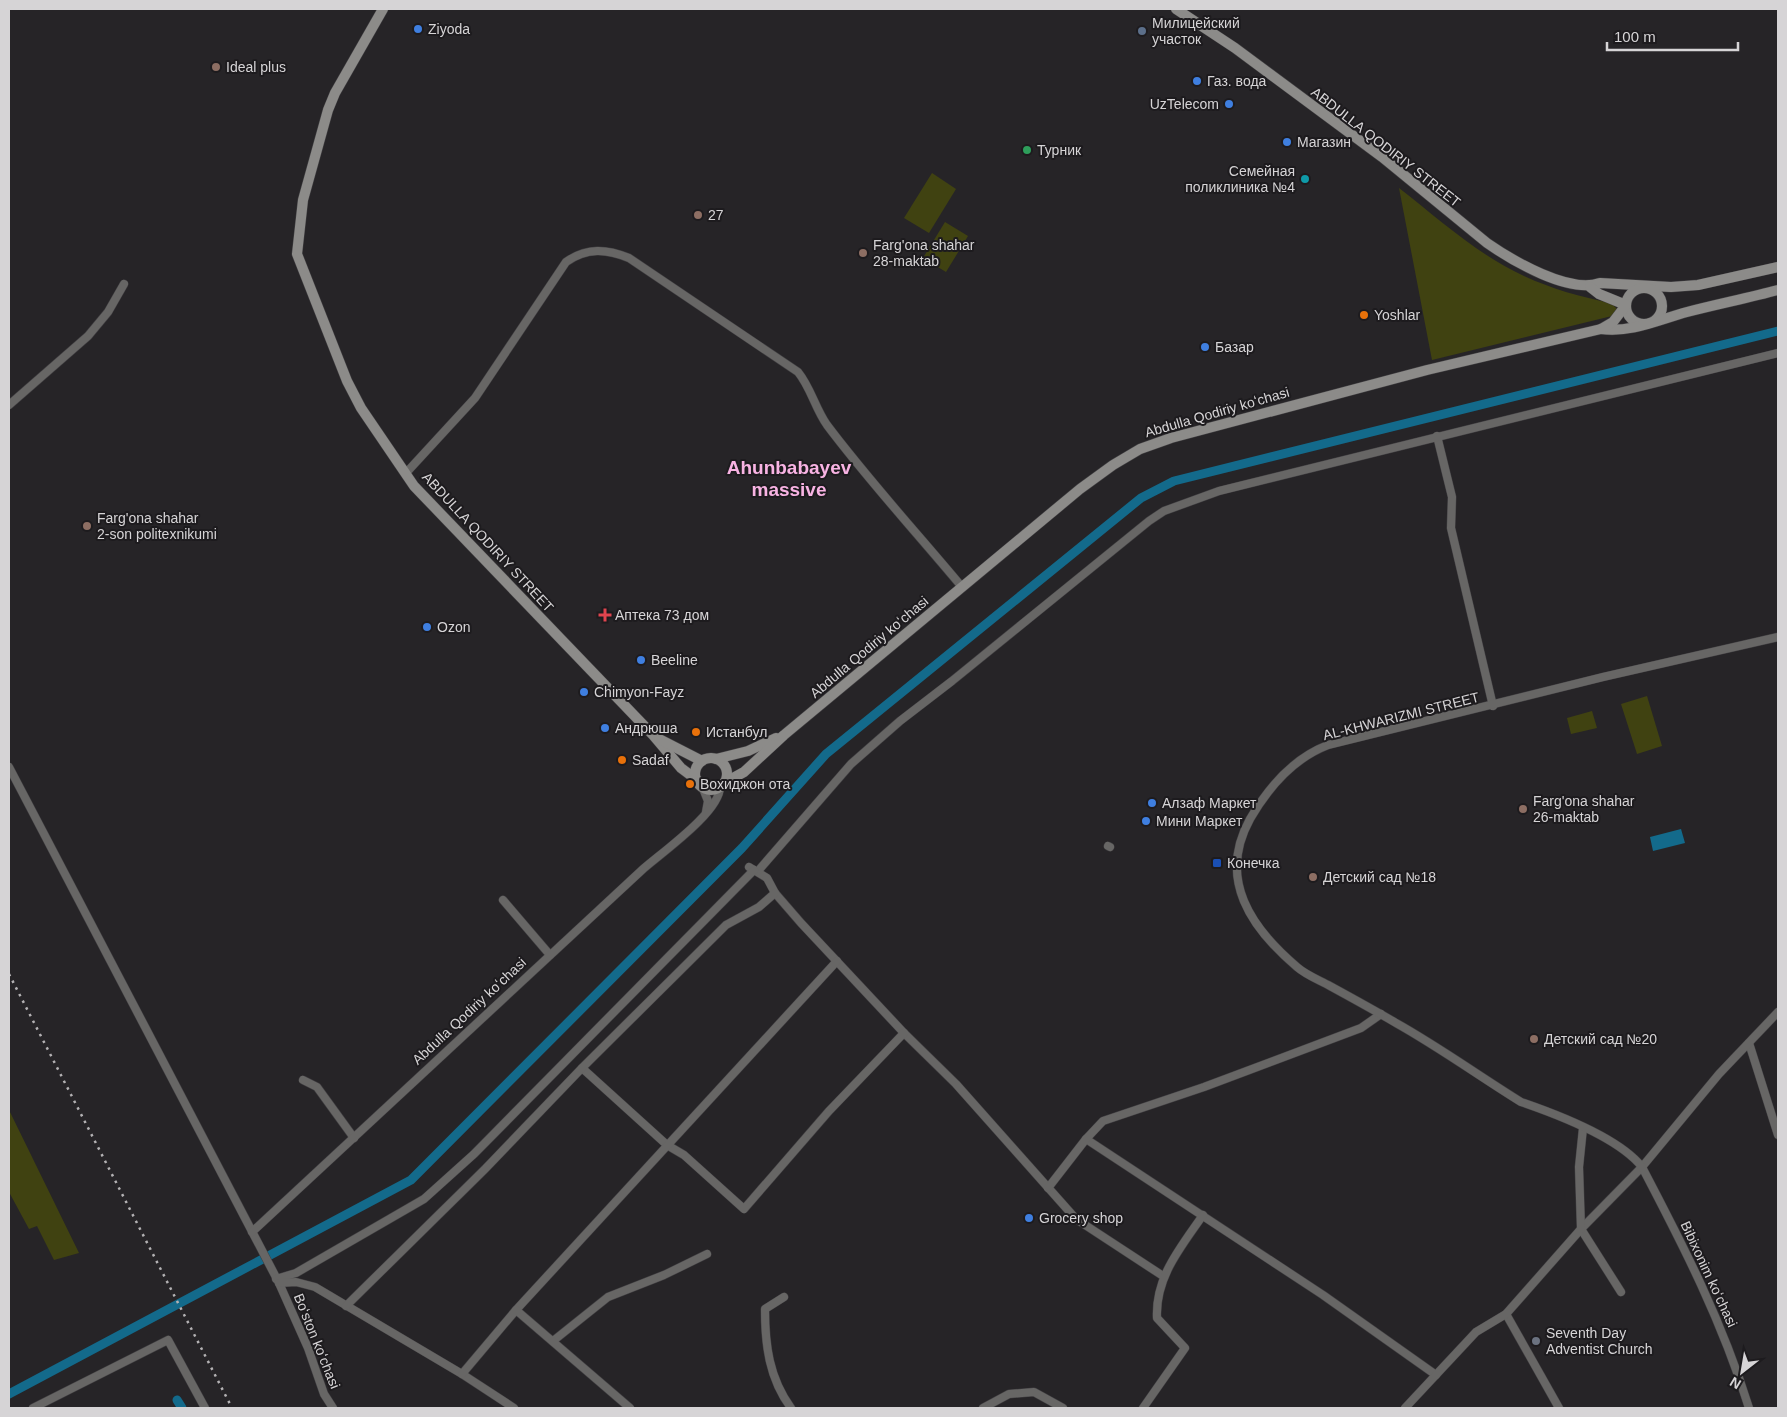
<svg xmlns="http://www.w3.org/2000/svg" width="1787" height="1417" font-family="Arial,sans-serif">
	<style>
		.green { fill: #404211 }
		.water { fill: #136a8b }
		.lines { fill: none; stroke-linecap: round; stroke-linejoin: round }
		.canal { stroke: #136a8b; stroke-width: 9 }
		.street-casing { stroke: #424043; stroke-width: 9 }
		.secondary-casing { stroke: #424043; stroke-width: 11 }
		.street { stroke: #676665; stroke-width: 8 }
		.secondary { stroke: #8c8b89; stroke-width: 10 }
		.rail { stroke: #b4b2b4; stroke-width: 2.5; stroke-dasharray: 2.5 5; stroke-linecap: butt }
		.shop-dot { fill: #3f7fe0; stroke: #1d1b1e; stroke-width: 2 }
		.service-dot { fill: #5c6f8a; stroke: #1d1b1e; stroke-width: 2 }
		.education-dot { fill: #8d6e63; stroke: #1d1b1e; stroke-width: 2 }
		.leisure-dot { fill: #2e9e5b; stroke: #1d1b1e; stroke-width: 2 }
		.culture-dot { fill: #0f9aa8; stroke: #1d1b1e; stroke-width: 2 }
		.food-dot { fill: #e8710a; stroke: #1d1b1e; stroke-width: 2 }
		.health-dot { fill: #e0444e; stroke: #1d1b1e; stroke-width: 2 }
		.transit-dot { fill: #1a4fb4; stroke: #1d1b1e; stroke-width: 2 }
		.worship-dot { fill: #6b7280; stroke: #1d1b1e; stroke-width: 2 }
		.labels { text-anchor: middle; stroke-width: 4; stroke-linejoin: round; paint-order: stroke }
		.poi-label { font-size: 14px; fill: #d6d4d6; stroke: #1d1b1e; text-anchor: start }
		.street-label { font-size: 14px; fill: #d6d4d6; stroke: #1d1b1e }
		.district-label { font-size: 19px; font-weight: bold; fill: #f8b3e3; stroke: #1d1b1e }
	</style>
	<rect width="100%" height="100%" fill="#262427"/>
	<g class="green">
		<path d="M932 173 956 189 929 233 904 218Z"/>
		<path d="M1399 188C1439 219 1478 255 1524 276 1552 289 1581 297 1611 303L1617 309 1612 316 1432 360Z"/>
		<path d="M945 222 968 236 946 272 923 258Z"/>
		<path d="M1647 696 1662 746 1637 754 1621 704Z"/>
		<path d="M1592 711 1597 728 1571 734 1567 718Z"/>
		<path d="M9 1110 79 1253 54 1260 37 1226 29 1229 9 1192Z"/>
	</g>
	<path class="water" d="M1681 829 1685 843 1653 851 1650 837Z"/>
	<g class="lines">
		<g class="canal">
			<path d="M9 1394 411 1180 742 848 826 754 1141 498 1174 481 1778 331"/>
			<path d="M177 1400 182 1408"/>
		</g>
		<g class="street-casing">
			<g id="street">
				<path d="M9 405 88 336 108 312 124 284"/>
				<path d="M1437 436 1452 497 1451 528 1493 706"/>
				<path d="M406 473 475 398 566 262C587 247 607 249 629 258L798 372C811 388 815 408 827 425 869 481 917 533 962 587"/>
				<path d="M9 767 279 1283 308 1348 324 1394 333 1408"/>
				<path d="M702 786 708 801 706 812"/>
				<path d="M1108 846 1110 847"/>
				<path d="M749 867 767 878 775 893 801 923 904 1033 956 1084 1076 1219 1163 1276"/>
				<path d="M758 871 851 764 900 721 952 681 1149 521 1164 511 1219 491 1778 353"/>
				<path d="M503 900 550 955"/>
				<path d="M1749 1043 1778 1135"/>
				<path d="M582 1068 667 1145 684 1155 744 1209 829 1111 904 1033"/>
				<path d="M303 1080 317 1087 354 1138"/>
				<path d="M1086 1139 1323 1295 1436 1375"/>
				<path d="M1048 1188 1086 1139 1103 1121 1204 1087 1361 1028 1381 1014"/>
				<path d="M252 1232 642 870C661 853 720 812 720 787"/>
				<path d="M276 1279 296 1273 424 1199 474 1154 754 870"/>
				<path d="M279 1283 296 1282 315 1287 462 1374 514 1408"/>
				<path d="M1621 1292 1581 1229 1642 1167 1719 1074 1778 1012"/>
				<path d="M784 1297 765 1309C765 1345 769 1378 791 1408"/>
				<path d="M346 1306 485 1169 582 1068 726 925 759 907 775 893"/>
				<path d="M516 1310 837 961"/>
				<path d="M1506 1314 1559 1408"/>
				<path d="M553 1341 608 1297 664 1275 707 1254"/>
				<path d="M462 1374 516 1310 630 1408"/>
				<path d="M33 1408 168 1340 205 1408"/>
				<path d="M983 1408 1009 1394 1034 1392 1063 1408"/>
				<path d="M1143 1408 1185 1348 1157 1318C1155 1277 1181 1247 1203 1215"/>
				<path d="M1405 1408 1476 1332 1506 1314 1581 1229 1579 1167 1583 1128"/>
				<path d="M1749 1408C1722 1321 1684 1247 1642 1167 1619 1138 1556 1114 1521 1102 1479 1076 1439 1047 1396 1023 1374 1010 1352 998 1330 986 1319 980 1306 975 1297 967 1251 928 1217 879 1250 819 1268 788 1294 758 1328 745L1603 677 1778 637"/>
			</g>
		</g>
		<g class="secondary-casing">
			<g id="secondary">
				<path d="M383 9 335 93 328 110 303 200 297 254 347 381 361 408 414 486 653 735 681 768 697 780"/>
				<path d="M1176 9 1235 48 1382 157 1487 243C1513 261 1569 294 1600 283L1671 287 1698 285 1778 267"/>
				<circle cx="1644" cy="306" r="18"/>
				<path d="M1601 329C1631 333 1658 320 1687 312 1718 304 1748 298 1778 290"/>
				<path d="M659 739 702 761"/>
				<circle cx="711" cy="774" r="16"/>
				<path d="M716 759 748 751 776 738"/>
				<path d="M724 783 744 772 784 735 1080 489 1113 465 1140 449 1171 438 1427 370 1601 329 1613 322 1626 305 1599 294 1590 287"/>
			</g>
		</g>
		<use href="#street" class="street"/>
		<use href="#secondary" class="secondary"/>
		<path class="rail" d="M9 974 232 1408"/>
	</g>
	<g class="shop-dot">
		<circle cx="418" cy="29" r="5"/>
		<circle cx="1197" cy="81" r="5"/>
		<circle cx="1229" cy="104" r="5"/>
		<circle cx="1287" cy="142" r="5"/>
		<circle cx="1205" cy="347" r="5"/>
		<circle cx="427" cy="627" r="5"/>
		<circle cx="641" cy="660" r="5"/>
		<circle cx="584" cy="692" r="5"/>
		<circle cx="605" cy="728" r="5"/>
		<circle cx="1152" cy="803" r="5"/>
		<circle cx="1146" cy="821" r="5"/>
		<circle cx="1029" cy="1218" r="5"/>
	</g>
	<circle class="service-dot" cx="1142" cy="31" r="5"/>
	<g class="education-dot">
		<circle cx="216" cy="67" r="5"/>
		<circle cx="698" cy="215" r="5"/>
		<circle cx="863" cy="253" r="5"/>
		<circle cx="87" cy="526" r="5"/>
		<circle cx="1523" cy="809" r="5"/>
		<circle cx="1313" cy="877" r="5"/>
		<circle cx="1534" cy="1039" r="5"/>
	</g>
	<circle class="leisure-dot" cx="1027" cy="150" r="5"/>
	<circle class="culture-dot" cx="1305" cy="179" r="5"/>
	<g class="food-dot">
		<circle cx="1364" cy="315" r="5"/>
		<circle cx="696" cy="732" r="5"/>
		<circle cx="622" cy="760" r="5"/>
		<circle cx="690" cy="784" r="5"/>
	</g>
	<path class="health-dot" d="M602.5 607.5h5v5h5v5h-5v5h-5v-5h-5v-5h5z"/>
	<rect class="transit-dot" x="1212" y="858" width="10" height="10" rx="2.5"/>
	<circle class="worship-dot" cx="1536" cy="1341" r="5"/>
	<g class="labels">
		<g class="poi-label">
			<text x="1152" y="28">Милицейский<tspan x="1152" dy="16">участок</tspan></text>
			<text x="428" y="34">Ziyoda</text>
			<text x="226" y="72">Ideal plus</text>
			<text x="1207" y="86">Газ. вода</text>
			<text x="1219" y="109" text-anchor="end">UzTelecom</text>
			<text x="1297" y="147">Магазин</text>
			<text x="1037" y="155">Турник</text>
			<text x="1295" y="176" text-anchor="end">Семейная<tspan x="1295" dy="16">поликлиника №4</tspan></text>
			<text x="708" y="220">27</text>
			<text x="873" y="250">Farg'ona shahar<tspan x="873" dy="16">28-maktab</tspan></text>
			<text x="1374" y="320">Yoshlar</text>
			<text x="1215" y="352">Базар</text>
			<text x="97" y="523">Farg'ona shahar<tspan x="97" dy="16">2-son politexnikumi</tspan></text>
			<text x="615" y="620">Аптека 73 дом</text>
			<text x="437" y="632">Ozon</text>
			<text x="651" y="665">Beeline</text>
			<text x="594" y="697">Chimyon-Fayz</text>
			<text x="615" y="733">Андрюша</text>
			<text x="706" y="737">Истанбул</text>
			<text x="632" y="765">Sadaf</text>
			<text x="700" y="789">Вохиджон ота</text>
			<text x="1533" y="806">Farg'ona shahar<tspan x="1533" dy="16">26-maktab</tspan></text>
			<text x="1162" y="808">Алзаф Маркет</text>
			<text x="1156" y="826">Мини Маркет</text>
			<text x="1227" y="868">Конечка</text>
			<text x="1323" y="882">Детский сад №18</text>
			<text x="1544" y="1044">Детский сад №20</text>
			<text x="1039" y="1223">Grocery shop</text>
			<text x="1546" y="1338">Seventh Day<tspan x="1546" dy="16">Adventist Church</tspan></text>
		</g>
		<g class="street-label">
			<text transform="translate(1386 147) rotate(38)" y="5">ABDULLA QODIRIY STREET</text>
			<text transform="translate(1217 412) rotate(-16)" y="5">Abdulla Qodiriy koʻchasi</text>
			<text transform="translate(488 542) rotate(47)" y="5">ABDULLA QODIRIY STREET</text>
			<text transform="translate(869 647) rotate(-40)" y="5">Abdulla Qodiriy koʻchasi</text>
			<text transform="translate(1401 716) rotate(-14)" y="5">AL-KHWARIZMI STREET</text>
			<text transform="translate(469 1011) rotate(-43)" y="5">Abdulla Qodiriy koʻchasi</text>
			<text transform="translate(1709 1274) rotate(65)" y="5">Bibixonim koʻchasi</text>
			<text transform="translate(317 1341) rotate(68)" y="5">Boʻston koʻchasi</text>
		</g>
		<g class="district-label">
			<text x="789" y="474">Ahunbabayev<tspan x="789" dy="22">massive</tspan></text>
		</g>
	</g>
	<rect width="1787" height="1417" fill="none" stroke="#d6d4d6" stroke-width="20"/>
	<g transform="translate(1742 1372) rotate(211)" stroke="#1d1b1e" stroke-width="4" paint-order="stroke">
	<path d="M0-4L9 19L0 12L-9 19Z" fill="#d6d4d6"/>
	<text y="-8" font-size="14" font-weight="bold" text-anchor="middle" fill="#d6d4d6">N</text>
	</g>
	<path d="M1607 42v8h131v-8" fill="none" stroke="#d6d4d6" stroke-width="2.5"/>
	<text x="1614" y="42" font-size="15" fill="#d6d4d6" stroke="#1d1b1e" stroke-width="4" paint-order="stroke">100 m</text>
</svg>
